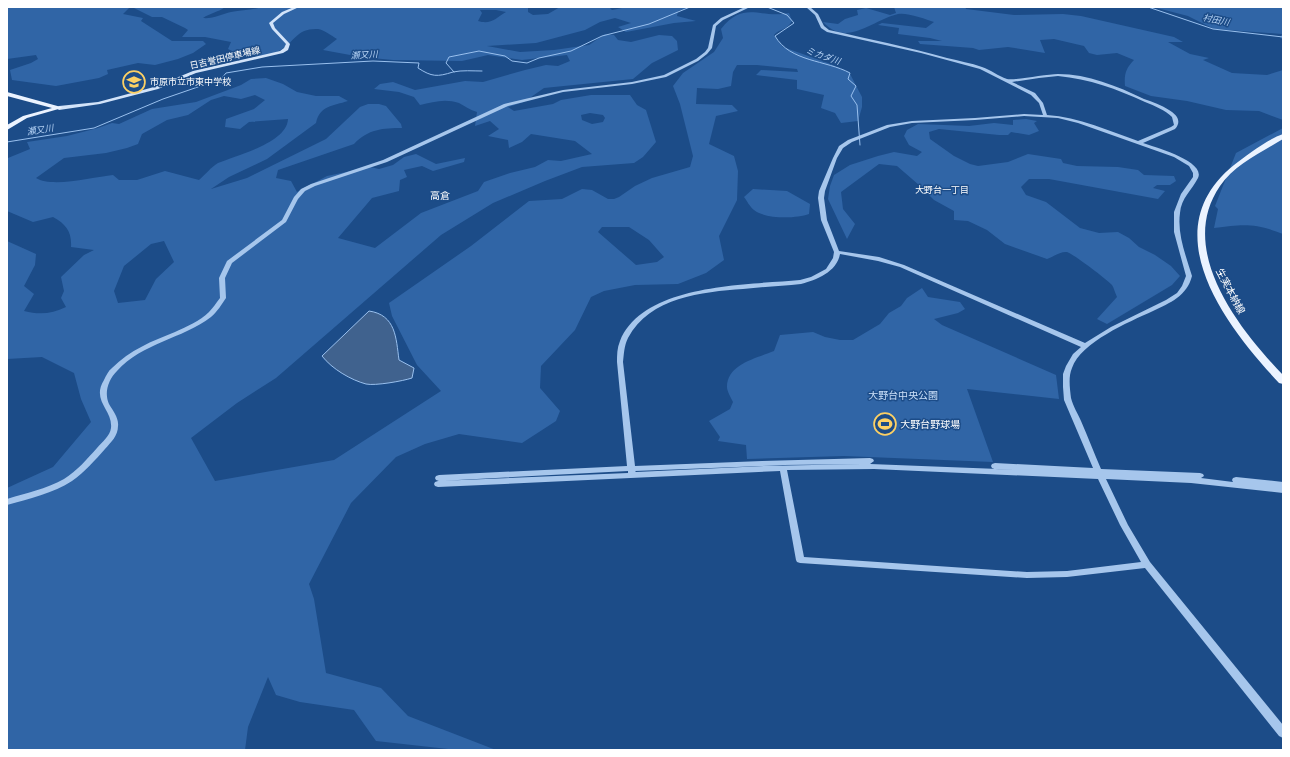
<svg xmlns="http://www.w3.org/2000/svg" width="1290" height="757" font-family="'DejaVu Sans','Noto Sans JP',sans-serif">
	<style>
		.green { fill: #3065a6; fill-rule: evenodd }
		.water { fill: #40628e; stroke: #99c0ee }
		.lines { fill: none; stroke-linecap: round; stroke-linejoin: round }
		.stream { stroke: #99c0ee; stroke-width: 1 }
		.tertiary { fill: #a6c6ec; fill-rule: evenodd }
		.secondary { fill: #d2e3f9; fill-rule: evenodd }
		.primary { fill: #ebf3ff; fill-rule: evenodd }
		.labels { text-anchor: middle; stroke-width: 3; stroke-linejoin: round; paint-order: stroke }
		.far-water-label { font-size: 9px; font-style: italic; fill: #b2d0f3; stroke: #1c4c88 }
		.far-street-label { font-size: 9px; fill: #fff; stroke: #1c4c88 }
		.far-poi-label { font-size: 9px; fill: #fff; stroke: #1c4c88; text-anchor: start }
		.far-neighbourhood-label { font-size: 9px; fill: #fff; stroke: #1c4c88 }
		.far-quarter-label { font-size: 10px; fill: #fff; stroke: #1c4c88 }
		.street-label { font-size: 10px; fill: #fff; stroke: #1c4c88 }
		.park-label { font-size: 10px; fill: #cbe0f9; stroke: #1c4c88 }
		.poi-label { font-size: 10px; fill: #fff; stroke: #1c4c88; text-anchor: start }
	</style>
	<rect width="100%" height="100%" fill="#1c4c88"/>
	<g class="green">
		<path d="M7 7H130L123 14 143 18 141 21 172 41H203L206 44 193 53 178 59 155 65 138 63 107 70 108 74 99 78 56 86 12 80 10 70 31 63 38 59 36 55 7 59Z"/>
		<path d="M132 7H225C219 12 210 13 203 18 213 19 222 14 231 12 242 10 252 10 263 7H528V12L533 15 548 14 560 7H609L612 10 627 7H690L678 11 677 16 696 21 674 23 626 32 618 27 631 23 615 18 600 22 585 30 536 43 487 46 520 52 554 50 589 45 605 34 614 35 618 40 631 42 659 35 672 36 677 41 678 50 652 63 633 79 544 88 524 102 508 107 514 111 553 104 561 100 591 95H630L637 105 646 110 656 142 643 157 634 163 582 167 545 181 493 203 441 235 276 378 237 403 191 438 215 481 334 460 441 391 417 365 392 316 389 303 471 246 529 201 562 199 582 189 592 190 608 199H614L619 197 635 186 652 178 690 167 693 156 680 104 673 86 683 73 714 52 723 38 721 29C744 0 759 19 789 13L792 21C786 31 780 28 774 35L783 47 828 63 849 72 862 97V107L858 121 841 123 835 113 821 108 824 95 797 89V80L756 75 761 70 798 72 797 69 757 65H737L733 72 731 86 718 89 697 88 696 104 732 105 738 111 716 116 709 144 734 156 738 171 737 200 719 236 724 260 706 273 678 284 635 285 604 291 591 297 575 330 541 366 540 388 560 411 556 421 522 443 459 434 425 444 396 457 351 503 309 584 314 599 326 673 381 688 408 716 496 750H457L376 741 354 710 300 702 276 695 268 677 248 727 245 750H7V488L53 467 91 422 81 399 74 373 42 357 7 359V241L36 254 35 265 24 286 34 294 24 311C39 315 52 314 66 307L61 298 64 291 61 277 84 255 94 250 71 247C72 232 66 224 53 217L33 222 7 211 8 158 30 149 27 142 67 136 98 128 112 123 119 124 152 109 196 102 241 85 251 79 266 78 283 84 297 92 316 96H339L348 101C333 106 320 105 316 123L267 159 229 177 211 189 247 178 326 139 360 107 368 104H379L386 106 401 124 402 128C383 128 368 129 354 144L278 170 276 178 291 181 297 192 327 176 370 167 379 169 393 165 404 157 416 154 436 164 465 158 464 162 433 171 422 166 404 170 407 177 400 180 399 191 372 198 338 238 375 248 421 213 478 191 484 182 510 173 535 167 548 160 561 161 592 154 575 141 531 134 522 142 509 148 508 140 488 136 499 129 490 121 475 126 477 112C470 110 465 106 459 103 445 98 433 102 420 105L414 97 399 92 374 89 380 84 393 82 415 90 465 81 483 82 525 70 546 65 558 66 570 61 567 55 522 60 488 55 462 61 393 60 361 57 323 50 337 39C332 36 324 30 318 29 297 28 295 41 282 49 267 59 243 57 228 49L231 42 205 37H182L188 30 185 28 162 17H152ZM480 10H496L506 12C496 18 491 25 478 21L482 13ZM255 95 265 100 254 109 226 119 225 127 240 129 249 122 288 119C287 143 237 155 218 163 211 167 205 175 199 180L165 171 137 180H119L113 175C94 177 52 188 36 178L64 158 106 153 127 148 138 144 142 134 167 120 188 115 211 100 224 96 241 99ZM590 113 603 115 605 118 603 122 592 124 582 120 581 115ZM602 227H629L649 240 664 257 657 262 636 265 598 232ZM164 241 174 262 156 279 145 300 118 303 114 291 124 266 151 244Z"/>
		<path d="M894 7H965L966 9 1014 15 1063 14 1081 16 1174 37 1183 42H1168L1190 54 1209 58 1203 60 1232 73 1267 75 1283 70V120L1259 111 1226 110 1187 101 1151 96 1125 86C1124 74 1126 68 1134 60L1117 53 1097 55 1089 53 1084 46 1054 39 1040 40 1045 53 1008 47 979 50 973 48 920 44 918 41H942L930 38 898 34 899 28 878 25 882 23 926 28 934 22C926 19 906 12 898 14 872 20 847 48 823 22L838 24 845 19 858 15 857 10 866 8 890 15 896 13Z"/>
		<path d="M1153 7H1283V39L1280 38 1282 34 1214 29 1188 16Z"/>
		<path d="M1026 119 1037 121 1034 123 1039 131 1029 135 1011 132 1008 135H999L939 129 929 132 930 139 954 156 970 164 978 166 1008 162 1028 154 1061 159 1063 163 1077 166 1118 167 1138 170 1144 175 1174 176 1176 181 1170 185H1157L1153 188 1165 191 1158 199 1049 179H1029L1021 187 1026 195 1046 202 1080 228 1099 233 1118 232 1129 238 1139 247 1155 255 1171 266 1180 276 1172 285 1107 324 1097 319 1117 297C1115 293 1114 288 1112 285 1109 281 1072 253 1067 252 1061 251 1053 257 1047 259L1005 244 987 230 968 221 954 220V211L934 200 919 185 897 166 879 164 841 192 843 209 855 224 847 239 828 199 830 186 834 175 850 165 878 156 894 152 917 156 922 152 909 145 904 136 907 130 918 124 969 126 994 123 1013 125V120Z"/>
		<path d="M1283 128V234C1255 223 1244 224 1214 228L1218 209 1215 206 1236 153Z"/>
		<path d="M753 189 787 191 810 204 809 214C795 219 765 219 754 210 750 207 747 201 744 197Z"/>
		<path d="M922 288 928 297 960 302 965 309 958 313 934 319 942 325 1056 375 1059 399 967 389 993 462 844 456 747 459 746 445 718 441 720 437 709 421 730 409 733 402C731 398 727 391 727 387 727 364 757 358 774 351L780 335 813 332 825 337 840 340H853L880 324 889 313 901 306 907 298Z"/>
	</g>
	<path class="water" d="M369 311C396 315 396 338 399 360L414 368 412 378C403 381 375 386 366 384 351 380 332 369 322 356Z"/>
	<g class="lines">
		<g class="stream">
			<path d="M767 7 787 15 794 23 775 36C790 62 826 60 850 73L848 79 856 86 851 96 857 105 860 145"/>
			<path d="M1148 7 1213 29 1283 37"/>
			<path d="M454 72 446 63 449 57 479 51 505 56 512 61 527 63 539 58 571 51 602 36 649 24 690 7"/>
			<path d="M7 142 94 128 163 99 221 79 226 73 262 67 373 61 419 63 418 68C432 77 437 77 453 72 462 70 473 71 482 71"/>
		</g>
		<g class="tertiary">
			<path d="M745 7H750L723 20 716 26 712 48 707 54 698 61 666 77 632 84 563 92 508 106 387 162 315 186 305 191 298 199 286 222 232 263 225 278 226 298C222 304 217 312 211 317 182 339 142 343 117 371 108 380 104 393 109 404 113 411 119 418 118 426 118 436 111 442 105 449 95 460 85 472 72 481 54 493 28 499 7 505V499C26 493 46 489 64 479 77 471 87 459 97 448 102 442 110 436 111 428 113 410 91 401 104 380 106 376 108 371 112 368 130 350 152 341 175 332 186 327 200 321 209 312 213 308 216 303 220 298L219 278 227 261 282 220 294 197 301 189 311 184 383 160 504 104 563 90 632 82 664 75 696 59 705 52 708 48 713 25 721 18Z"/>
			<path d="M806 7H810L818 14 824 26 829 30C869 39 908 47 947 58 959 61 971 63 982 67 991 70 998 76 1007 79 1013 81 1046 74 1058 74 1088 74 1117 86 1144 99 1153 102 1161 105 1169 110 1177 115 1182 121 1175 129L1143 143C1154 147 1206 161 1198 178 1192 190 1181 198 1180 213 1177 234 1186 256 1192 276 1187 296 1170 303 1153 311 1129 322 1081 342 1072 368 1068 377 1070 389 1071 398 1073 406 1078 414 1081 421 1088 437 1094 453 1101 469L1200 473 1203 474 1204 476 1201 478 1233 482 1232 480 1233 478 1236 477 1283 482V493L1191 483 1106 479 1128 525 1150 562 1283 725V738L1279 736 1145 568 1067 577 1027 578 800 563 797 562 796 560 780 471 438 487 435 486 434 484 435 482 438 481 628 473V471L439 481 436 480 435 478 436 476 439 475 627 466 617 362C617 355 617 348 620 341 643 283 749 285 800 280L811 277 826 269 833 258 834 252 821 220 818 198 819 191 833 158 839 146 848 140 887 125 912 121 975 118 1024 114 1043 115 1039 103 1031 95 980 69 921 53 827 32 821 28 815 15ZM1058 76C1089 79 1117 89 1145 102 1155 106 1165 110 1172 117L1174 125 1171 127 1138 141C1109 131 1079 117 1047 115L1043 103 1035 93 1012 82 1039 78ZM1024 116 1058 118 1078 123 1174 157 1189 166 1193 173V177L1181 194 1174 212V232L1186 276 1182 286 1177 293 1166 300 1111 327 1085 343 904 265 879 257 839 251 827 220 824 198 825 191 837 158 843 148 852 142 890 127 912 123 975 120ZM840 254 878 261 900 267 1081 347 1073 354 1066 366 1063 374V387L1064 400 1093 468 995 463 992 464 991 466 992 468 995 469 1023 470 870 464 874 461 873 459 870 458 762 461 635 466 623 362C624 354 624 346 628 338 650 297 702 292 743 289 762 287 782 286 801 284 816 280 837 272 840 254ZM864 464 783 465 636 472 635 471 762 466ZM874 469 1098 479 1120 525 1141 562 1067 571 1027 572 804 557 787 470Z"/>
		</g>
		<path class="secondary" d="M294 7H299L284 14 273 23 275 28 290 44 288 50 283 53 196 73 158 89 100 104 59 110 56 108 59 106 98 102 154 87 193 71 280 51 284 48 286 44 272 29 269 23 282 12Z"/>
		<g class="primary">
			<path d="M7 92 61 107 62 108 27 118 7 130V125L23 116 52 108 7 96Z"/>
			<path d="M1283 134V139C1262 152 1234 165 1220 186 1176 250 1239 329 1283 375V384L1279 383C1226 326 1152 231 1234 165 1247 155 1268 139 1283 134Z"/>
		</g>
	</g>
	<defs>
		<g id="school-ring" transform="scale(1.15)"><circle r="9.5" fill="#1c4c88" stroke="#fcd064" stroke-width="1.5"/><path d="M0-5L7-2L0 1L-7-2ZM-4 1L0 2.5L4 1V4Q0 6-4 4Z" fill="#fcd064"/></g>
		<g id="stadium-ring" transform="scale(1.15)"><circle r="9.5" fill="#1c4c88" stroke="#fcd064" stroke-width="1.5"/><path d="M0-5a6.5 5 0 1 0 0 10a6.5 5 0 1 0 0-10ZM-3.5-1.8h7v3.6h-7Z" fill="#fcd064"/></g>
	</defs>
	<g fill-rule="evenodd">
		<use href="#school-ring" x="134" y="82"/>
		<use href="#stadium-ring" x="885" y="424"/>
	</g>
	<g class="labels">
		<g class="far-water-label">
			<text transform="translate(1216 20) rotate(12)" y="3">村田川</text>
			<text transform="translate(364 55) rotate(-3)" y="3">瀬又川</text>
			<text transform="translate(823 56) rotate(19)" y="3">ミカダ川</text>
			<text transform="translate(40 130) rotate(-9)" y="3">瀬又川</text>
		</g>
		<g class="far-street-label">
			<text transform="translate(225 58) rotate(-13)" y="3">日吉誉田停車場線</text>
		</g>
		<g class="far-poi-label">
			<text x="150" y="85">市原市立市東中学校</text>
		</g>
		<g class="far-neighbourhood-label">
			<text x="942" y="193">大野台一丁目</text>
		</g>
		<g class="far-quarter-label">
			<text x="440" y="199">高倉</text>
		</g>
		<g class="street-label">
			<text transform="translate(1231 291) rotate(62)" y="4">生実本納線</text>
		</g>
		<g class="park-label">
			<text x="903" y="399">大野台中央公園</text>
		</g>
		<g class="poi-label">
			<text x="900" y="428">大野台野球場</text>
		</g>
	</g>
	<rect width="1290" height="757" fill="none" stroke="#ffffff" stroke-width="16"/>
</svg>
